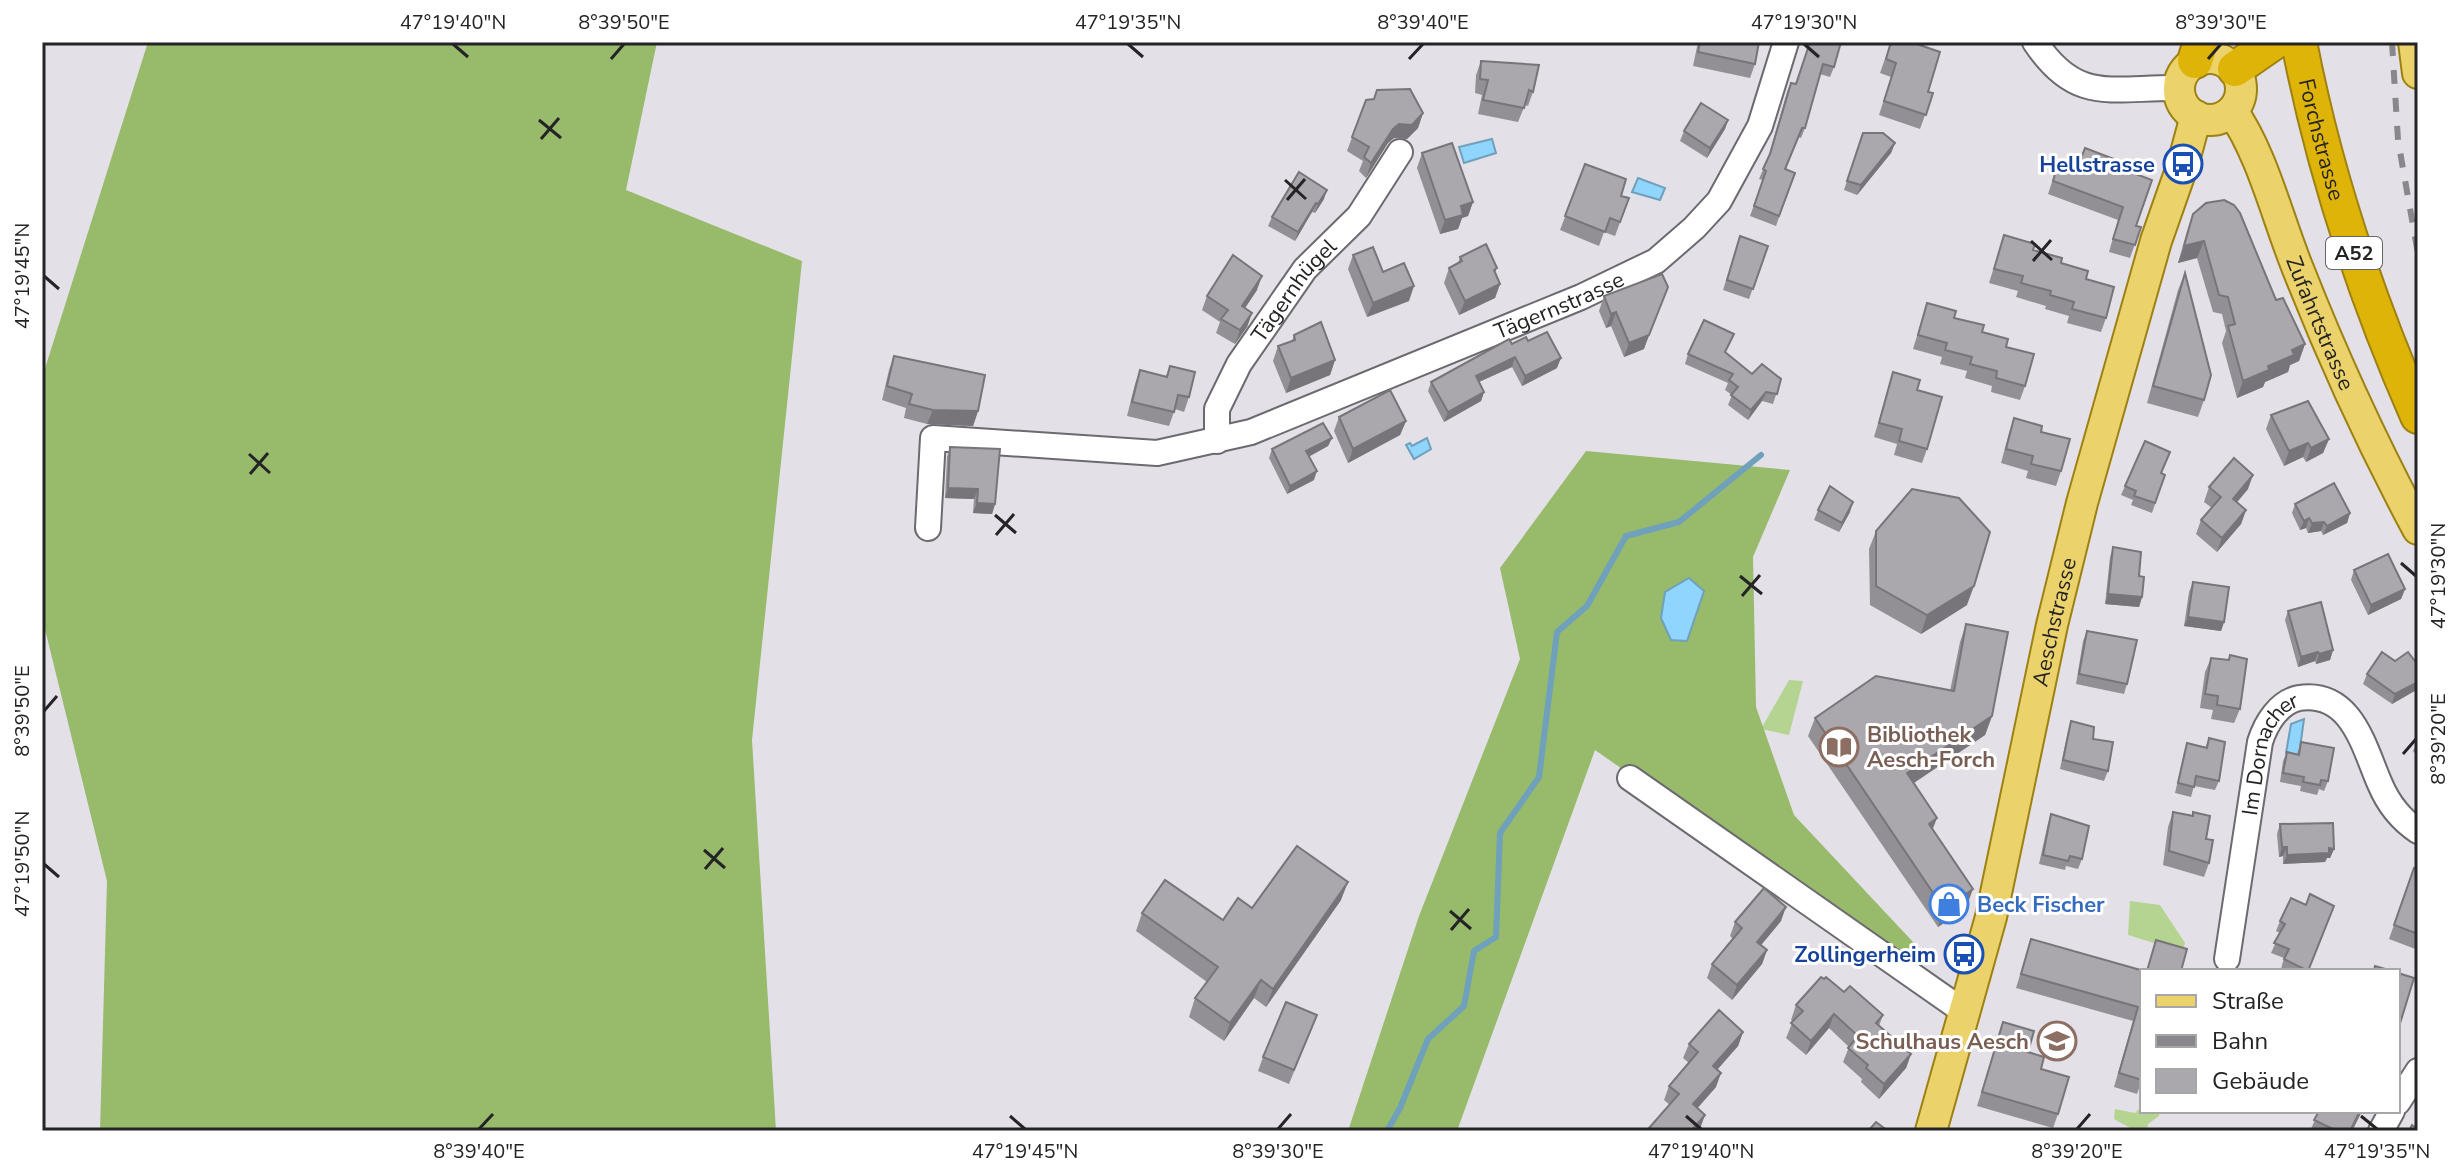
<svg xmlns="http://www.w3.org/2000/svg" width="2460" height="1173" font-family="'Nunito Sans',sans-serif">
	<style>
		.green { fill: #b5d391 }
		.forest { fill: #97ba6b }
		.water { fill: #8fd5fd; stroke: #6fa0bc; stroke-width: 2 }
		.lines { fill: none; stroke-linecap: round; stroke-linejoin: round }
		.stream { stroke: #6fa0bc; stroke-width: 6 }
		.minor-casing { stroke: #6c696f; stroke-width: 28 }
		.major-casing { stroke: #9d8112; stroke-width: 34 }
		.highway-casing { stroke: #9d8112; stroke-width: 38 }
		.minor { stroke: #fff; stroke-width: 24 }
		.major { stroke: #ebd26b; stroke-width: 30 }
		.highway { stroke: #deb408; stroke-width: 34 }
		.rail { stroke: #89878b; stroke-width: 6; stroke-dasharray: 14 14; stroke-linecap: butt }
		.wall { fill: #929095 }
		.shaded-wall { fill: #777579 }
		.building { fill: #aaa7ad; stroke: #777579; stroke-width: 2 }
		.ticks { fill: none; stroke: #242325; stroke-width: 3 }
		.labels { text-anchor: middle; stroke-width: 6; stroke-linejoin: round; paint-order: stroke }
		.shield { fill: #fff; stroke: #666566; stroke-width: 2 }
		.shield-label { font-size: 20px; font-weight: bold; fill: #242325 }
		.street-label { font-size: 22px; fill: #242325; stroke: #fff }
		.transit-label { font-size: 22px; font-weight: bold; fill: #164399; stroke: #fff; text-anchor: end }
		.education-label { font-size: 22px; font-weight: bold; fill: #785e54; stroke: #fff; text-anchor: start }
		.shop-label { font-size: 22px; font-weight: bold; fill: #366cbe; stroke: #fff; text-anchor: start }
		.neatline { fill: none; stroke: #242325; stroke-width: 3 }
		.ticks-label { font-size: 20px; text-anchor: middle; fill: #242325 }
	</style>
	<rect width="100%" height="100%" fill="#e4e0e7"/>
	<g class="green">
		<path d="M1789 680 1803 681 1789 735 1761 729Z"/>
		<path d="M2130 901 2160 905 2185 943 2183 952 2128 935Z"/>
		<path d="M2142 1106V1111H2160L2159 1116 2148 1124 2147 1131H2136L2114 1119 2115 1109 2135 1113Z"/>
	</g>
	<g class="forest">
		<path d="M148 42H657L626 190 802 261 752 740 776 1131H100L107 881 42 617V378Z"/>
		<path d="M1586 451 1790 470 1753 557 1756 707 1794 815 1913 942 1901 964 1595 750 1457 1131H1348L1419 916 1520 659 1500 568Z"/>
	</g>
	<g class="water">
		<path d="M1492 139 1496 153 1464 163 1459 147Z"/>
		<path d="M1638 178 1665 188 1660 200 1632 192Z"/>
		<path d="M1427 438 1431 449 1414 459 1406 445 1410 443 1412 446Z"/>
		<path d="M1689 578 1704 591 1687 641 1671 640 1661 618 1665 592Z"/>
		<path d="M2304 719 2299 755 2286 753 2291 724Z"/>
	</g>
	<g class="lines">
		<path class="stream" d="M1387 1131 1400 1108 1428 1039 1464 1006 1474 951 1496 937 1500 833 1539 777 1557 632 1587 606 1626 536 1679 522 1761 455"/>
		<g class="minor-casing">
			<g id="minor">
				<path d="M2035 42C2077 105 2112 87 2179 88"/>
				<path id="s1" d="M1217 441V409L1239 364 1305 269 1359 216 1400 152"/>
				<path id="s2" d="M928 528 933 438 1157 453 1251 432 1581 297 1656 261 1694 228 1719 201 1760 126 1786 42"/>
				<path d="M1630 778 1966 1013"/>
				<path id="s3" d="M2227 959 2260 742C2266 723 2279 702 2299 698 2352 690 2364 748 2380 784 2388 803 2400 819 2418 831"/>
				<path d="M2398 1102 2418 1071"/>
				<path d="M2381 1131 2392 1111"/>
			</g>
		</g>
		<g class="major-casing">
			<g id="major">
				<path d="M2414 42 2418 73"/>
				<circle cx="2210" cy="89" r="31"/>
				<path id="s4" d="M2232 111C2262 153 2278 220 2298 269 2333 358 2373 445 2418 529"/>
				<path id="s5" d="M1931 1131 1991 917 2052 625 2082 503 2156 241 2183 164 2196 116"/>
			</g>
		</g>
		<g class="highway-casing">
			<g id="highway">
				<path id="s6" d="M2299 42C2324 171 2365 295 2418 416"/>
				<path d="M2195 61 2201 42"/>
				<path d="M2235 69 2274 42"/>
			</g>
		</g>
		<use href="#minor" class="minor"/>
		<use href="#major" class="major"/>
		<use href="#highway" class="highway"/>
		<path class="rail" d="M2392 42 2398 140 2418 254"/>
	</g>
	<g class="wall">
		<path d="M1698 42H1759L1755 64 1750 78 1693 66Z"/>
		<path d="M1810 42 1834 67 1830 77 1820 74 1805 128 1801 138 1798 137 1786 169 1795 173 1776 226 1750 216 1763 180 1759 179 1768 158 1787 92 1791 83 1796 84Z"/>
		<path d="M1891 42 1928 92 1933 93 1920 129 1879 115 1891 77 1880 73Z"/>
		<path d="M1481 61 1533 92 1528 106 1525 105 1518 122 1478 114 1482 95 1475 93 1476 75Z"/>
		<path d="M1366 100 1423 113 1418 128 1407 139 1394 138 1388 143 1366 178 1359 171 1363 161 1347 151Z"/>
		<path d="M1728 120 1725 129 1707 158 1680 141 1684 131Z"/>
		<path d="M1863 133 1895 143 1891 153 1857 195 1844 190Z"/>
		<path d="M1422 153 1473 202 1468 216 1462 218 1458 229 1440 234 1417 168Z"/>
		<path d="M2059 161 2077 169 2133 173 2136 226 2141 227 2130 258 2109 252 2118 220 2048 194Z"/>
		<path d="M1585 164 1621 196 1629 198 1615 236 1604 232 1599 246 1560 230Z"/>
		<path d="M1324 199 1315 213 1312 212 1295 241 1268 226 1272 217Z"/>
		<path d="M2193 214 2276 300 2305 344 2299 361 2290 365 2288 372 2265 382 2263 387 2237 398 2222 343 2226 331 2222 314 2213 312 2197 258 2178 263 2187 231Z"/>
		<path d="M2004 235 2061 263 2086 279 2106 318 2101 332 2067 323 2069 316 2045 309 2046 306 2016 297 2018 291 1989 283Z"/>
		<path d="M1740 236 1768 246 1749 299 1723 290Z"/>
		<path d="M1353 255 1383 272 1409 301 1367 317 1348 269Z"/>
		<path d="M1460 257 1497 268 1495 273 1500 284 1495 298 1459 315 1444 283 1449 268 1458 263Z"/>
		<path d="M2185 273 2204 400 2198 417 2147 403 2178 290Z"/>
		<path d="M1662 274 1644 349 1624 357 1611 326 1606 328 1599 311 1604 296Z"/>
		<path d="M1257 290 1245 308 1252 313 1247 327 1235 344 1216 333 1220 322 1202 310 1207 296Z"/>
		<path d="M1927 303 1982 332 2006 347 2025 386 2020 400 1991 392 1992 386 1965 378 1967 371 1940 364 1942 357 1913 349Z"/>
		<path d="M1294 335 1335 360 1330 375 1286 393 1273 361 1278 346 1292 341Z"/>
		<path d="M1512 344 1557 368 1522 386 1512 367 1479 382 1484 392 1481 401 1444 422 1428 391 1431 382Z"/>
		<path d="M1726 353 1752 374 1781 379 1773 404 1762 401 1748 420 1728 405 1732 395 1725 390 1728 383 1685 364 1688 354Z"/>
		<path d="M894 356 978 411 973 426 927 424 904 418 906 408 882 400 889 370Z"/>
		<path d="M1170 366 1189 397 1184 412 1175 409 1169 426 1127 416 1135 384 1140 370 1166 376Z"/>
		<path d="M1893 372 1927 449 1922 463 1894 455 1897 444 1874 437Z"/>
		<path d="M2271 415 2329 439 2323 453 2306 462 2303 457 2284 466 2266 429Z"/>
		<path d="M1339 417 1406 421 1400 435 1348 463 1334 431Z"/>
		<path d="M2014 418 2041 432 2061 471 2056 486 2026 478 2028 471 2001 463 2009 433Z"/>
		<path d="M1332 438 1328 446 1309 456 1314 480 1287 494 1269 458 1272 449Z"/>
		<path d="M950 447 995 504 992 514 973 513 974 499 945 498 947 457Z"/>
		<path d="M2161 473 2165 475 2152 513 2131 505 2133 500 2121 495 2125 486Z"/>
		<path d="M2209 487 2248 489 2237 502 2246 510 2241 524 2217 552 2196 534 2201 520 2212 508 2204 502Z"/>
		<path d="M2295 504 2350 513 2347 523 2323 535 2321 531 2308 533 2306 528 2300 530 2292 513Z"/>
		<path d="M1818 510 1850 512 1839 532 1814 520Z"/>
		<path d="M1876 531 1967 605 1921 634 1870 605 1869 549Z"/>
		<path d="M2113 547 2139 576 2142 597 2139 607 2105 604 2110 557Z"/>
		<path d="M2354 570 2405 589 2401 599 2368 615 2351 580Z"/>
		<path d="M2193 582 2224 622 2221 631 2184 626 2189 592Z"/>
		<path d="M2288 611 2333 650 2330 660 2316 664 2315 661 2298 667 2285 620Z"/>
		<path d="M1966 624 1992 716 1985 735 1914 783 1966 908 1938 927 1808 736 1815 718 1950 691 1960 642Z"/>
		<path d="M2087 631 2127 684 2124 694 2076 684 2083 641Z"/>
		<path d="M2230 655 2240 709 2234 723 2211 719 2213 710 2200 708 2205 672 2211 658 2228 660Z"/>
		<path d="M2395 661 2418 665V689L2392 704 2363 684 2367 674Z"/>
		<path d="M2071 721 2093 739 2108 771 2104 781 2060 769 2068 731Z"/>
		<path d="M2209 738 2219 781 2215 790 2194 786 2191 797 2175 793 2184 753 2187 743 2205 748Z"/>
		<path d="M2418 740V757L2413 751Z"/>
		<path d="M2301 742 2328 781 2324 791 2319 789 2317 795 2300 791 2301 786 2280 782 2283 761 2287 752 2297 754Z"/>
		<path d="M2173 812 2192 815 2193 812 2206 839 2209 863 2204 877 2163 865 2168 827Z"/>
		<path d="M2051 814 2082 859 2078 869 2066 866 2065 870 2039 864 2048 823Z"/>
		<path d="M2280 824 2334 849 2330 858H2327L2325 862 2283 864V856L2279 857 2277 834Z"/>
		<path d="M2414 868 2418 869V950L2389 939Z"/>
		<path d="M2291 898 2308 971H2285L2281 969 2284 958 2271 953 2280 933 2276 931 2280 921Z"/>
		<path d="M1341 900 1266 1007 1254 998 1224 1041 1189 1017 1195 998 1207 982 1136 931 1142 913 1223 920 1252 908Z"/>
		<path d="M1781 921 1761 945 1767 950 1762 964 1732 1000 1707 978 1712 964 1733 939 1730 936 1735 922Z"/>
		<path d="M2031 939 2142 971V1080L2137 1094 2114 1087 2133 1021 2016 988Z"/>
		<path d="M1844 992 1883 1015 1879 1026 1911 1054 1906 1068 1879 1099 1861 1082 1862 1079 1843 1062 1849 1047 1829 1028 1806 1055 1786 1038 1793 1021 1791 1020 1796 1005Z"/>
		<path d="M1317 1015 1289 1084 1258 1071 1263 1057Z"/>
		<path d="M2003 1022 2041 1069 2058 1114 2053 1128 1977 1106Z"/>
		<path d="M1743 1032 1738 1046 1717 1070 1716 1087 1697 1108 1700 1129 1698 1131H1649L1670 1105 1664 1100 1669 1086 1689 1063 1683 1058 1689 1044Z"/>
		<path d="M2319 1111H2362L2352 1131H2310Z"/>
	</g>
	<g class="shaded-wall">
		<path d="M1423 113 1418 128 1407 139 1394 138 1388 143 1366 178 1371 163 1393 129 1399 124Z"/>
		<path d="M1728 120 1725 129 1707 158 1710 148Z"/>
		<path d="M1895 143 1891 153 1857 195 1861 185Z"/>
		<path d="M1327 190 1324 199 1315 213 1318 204Z"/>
		<path d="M1473 202 1468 216 1462 218 1458 229 1440 234 1445 220 1461 206Z"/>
		<path d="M1316 203 1312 212 1295 241 1298 232Z"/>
		<path d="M2204 241 2197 258 2178 263 2184 246Z"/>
		<path d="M1262 276 1257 290 1237 320 1242 306Z"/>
		<path d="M1500 284 1495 298 1459 315 1465 301Z"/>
		<path d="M1414 286 1409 301 1367 317 1373 303Z"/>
		<path d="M1662 301 1644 349 1624 357 1629 343Z"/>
		<path d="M1616 312 1611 326 1606 328 1611 314Z"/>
		<path d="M1252 313 1247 327 1235 344 1240 330Z"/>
		<path d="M2305 344 2299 361 2290 365 2288 372 2265 382 2263 387 2237 398 2243 381 2292 350Z"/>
		<path d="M1515 357 1512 367 1472 385 1476 376Z"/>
		<path d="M1561 358 1557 368 1522 386 1525 376Z"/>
		<path d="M1335 360 1330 375 1286 393 1291 378Z"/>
		<path d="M1484 392 1481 401 1444 422 1448 412Z"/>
		<path d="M1766 392 1762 401 1748 420 1751 410Z"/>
		<path d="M933 410 978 411 973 426 927 424Z"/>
		<path d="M1406 421 1400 435 1348 463 1353 449Z"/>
		<path d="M1332 438 1328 446 1303 460 1306 451Z"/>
		<path d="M2329 439 2323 453 2306 462 2311 448Z"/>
		<path d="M2308 443 2303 457 2284 466 2289 451Z"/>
		<path d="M1317 471 1314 480 1287 494 1290 486Z"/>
		<path d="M2253 475 2248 489 2228 513 2233 499Z"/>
		<path d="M948 488 978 489 974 499 945 498Z"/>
		<path d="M1853 502 1850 512 1839 532 1842 523Z"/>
		<path d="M977 503 995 504 992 514 973 513Z"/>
		<path d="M2246 510 2241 524 2217 552 2222 538Z"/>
		<path d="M2350 513 2347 523 2323 535 2327 526Z"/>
		<path d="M2309 518 2306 528 2300 530 2304 521Z"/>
		<path d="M2324 522 2321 531 2308 533 2312 523Z"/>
		<path d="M1974 586 1967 605 1921 634 1927 615Z"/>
		<path d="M2405 589 2401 599 2368 615 2371 605Z"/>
		<path d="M2108 594 2142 597 2139 607 2105 604Z"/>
		<path d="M2188 617 2224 622 2221 631 2184 626Z"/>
		<path d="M2333 650 2330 660 2316 664 2319 654Z"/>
		<path d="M2318 652 2315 661 2298 667 2301 657Z"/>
		<path d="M2418 682V689L2392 704 2395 694Z"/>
		<path d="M1992 716 1985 735 1900 792 1907 773Z"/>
		<path d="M1937 818 1930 836 1929 824Z"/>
		<path d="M2282 847H2287L2283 856 2279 857Z"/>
		<path d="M2329 848 2334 849 2330 858H2327L2325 862 2283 864 2287 855Z"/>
		<path d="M1348 882 1341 900 1266 1007 1273 989Z"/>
		<path d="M1973 889 1966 908 1938 927 1944 909Z"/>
		<path d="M1786 907 1781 921 1752 956 1757 942Z"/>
		<path d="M1767 950 1762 964 1732 1000 1737 985Z"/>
		<path d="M1261 980 1254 998 1224 1041 1230 1023Z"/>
		<path d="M1834 1014 1829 1028 1806 1055 1811 1041Z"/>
		<path d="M1743 1032 1738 1046 1708 1080 1713 1066Z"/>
		<path d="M1911 1054 1906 1068 1879 1099 1884 1084Z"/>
		<path d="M1721 1073 1716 1087 1688 1119 1693 1104Z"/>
		<path d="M2360 1111H2362L2352 1131H2350Z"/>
		<path d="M1705 1115 1700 1129 1698 1131H1691Z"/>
	</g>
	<g class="building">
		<path d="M1700 42H1759L1755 64 1698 52Z"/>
		<path d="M1810 42H1841L1834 67 1823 64 1805 128H1802L1785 169 1795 173 1779 216 1754 206 1766 171 1763 169 1770 154 1791 83 1796 84Z"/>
		<path d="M1891 42H1911L1940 52 1928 92 1933 93 1926 115 1884 101 1896 63 1886 59Z"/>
		<path d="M1481 61 1539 65 1533 92 1529 90 1524 108 1483 100 1488 80 1480 79Z"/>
		<path d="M1410 89 1423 113 1412 125 1399 124 1393 129 1371 163 1364 157 1369 147 1352 137 1366 100 1374 99 1377 90Z"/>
		<path d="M1701 103 1728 120 1710 148 1684 131Z"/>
		<path d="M1863 133H1883L1895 143 1861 185 1847 181Z"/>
		<path d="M1452 143 1473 202 1461 206 1463 215 1445 220 1422 153Z"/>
		<path d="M2085 148 2135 167 2133 173 2152 180 2136 226 2141 227 2135 245 2113 239 2123 207 2053 181 2059 161 2077 169Z"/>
		<path d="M1585 164 1626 179 1621 196 1629 198 1620 222 1610 218 1605 232 1565 216Z"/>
		<path d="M1299 172 1327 190 1318 204 1316 203 1298 232 1272 217Z"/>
		<path d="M2224 200 2234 205 2240 213 2276 300 2283 298 2305 344 2292 350 2294 355 2268 366 2269 370 2243 381 2228 326 2235 324 2228 297 2219 295 2204 241 2184 246 2193 214 2206 203Z"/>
		<path d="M2004 235 2035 244 2033 250 2062 258 2061 263 2088 271 2086 279 2114 287 2106 318 2072 309 2074 302 2050 295 2051 291 2021 283 2023 276 1994 269Z"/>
		<path d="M1740 236 1768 246 1753 289 1727 280Z"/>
		<path d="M1486 244 1497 268 1494 270 1500 284 1465 301 1449 268 1462 261 1460 257Z"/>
		<path d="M1373 247 1383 272 1404 263 1414 286 1373 303 1353 255Z"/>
		<path d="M1233 255 1262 276 1242 306 1252 313 1240 330 1221 319 1228 310 1207 296Z"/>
		<path d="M2185 273 2211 375 2204 400 2153 386Z"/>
		<path d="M1662 274 1668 287 1649 335 1629 343 1616 312 1611 314 1604 296Z"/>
		<path d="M1927 303 1956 311 1954 318 1984 325 1982 332 2008 339 2006 347 2034 354 2025 386 1996 378 1997 371 1970 364 1972 357 1945 350 1947 343 1918 335Z"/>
		<path d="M1704 320 1734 334 1725 352 1752 374 1762 364 1781 379 1777 394 1766 392 1751 410 1731 395 1738 387 1729 380 1733 374 1688 354Z"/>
		<path d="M1321 322 1335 360 1291 378 1278 346 1295 340 1294 335Z"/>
		<path d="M1547 332 1561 358 1525 376 1515 357 1476 376 1484 392 1448 412 1431 382 1509 339 1512 344 1526 337 1528 341Z"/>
		<path d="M894 356 985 375 978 411 933 410 909 404 912 394 887 386Z"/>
		<path d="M1170 366 1195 372 1189 397 1178 395 1174 412 1132 402 1140 370 1167 377Z"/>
		<path d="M1893 372 1920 380 1917 390 1942 397 1927 449 1899 441 1902 429 1879 423Z"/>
		<path d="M1390 390 1406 421 1353 449 1339 417Z"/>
		<path d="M2308 401 2329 439 2311 448 2308 443 2289 451 2271 415Z"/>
		<path d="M2014 418 2042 426 2041 432 2070 439 2061 471 2031 464 2033 456 2006 449Z"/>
		<path d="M1323 423 1332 438 1306 451 1317 471 1290 486 1272 449Z"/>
		<path d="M2145 441 2170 452 2161 473 2165 475 2155 503 2134 496 2136 491 2125 486Z"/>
		<path d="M950 447 1000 449 995 504 977 503 978 489 948 488Z"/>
		<path d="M2234 458 2253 475 2233 499 2246 510 2222 538 2201 520 2221 497 2209 487Z"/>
		<path d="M2334 483 2350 513 2327 526 2324 522 2312 523 2309 518 2304 521 2295 504Z"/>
		<path d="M1830 486 1853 502 1842 523 1818 510Z"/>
		<path d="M1912 489 1959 498 1990 532 1974 586 1927 615 1876 586V531Z"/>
		<path d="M2113 547 2141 552 2139 576 2144 577 2142 597 2108 594Z"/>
		<path d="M2388 554 2405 589 2371 605 2354 570Z"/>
		<path d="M2193 582 2229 587 2224 622 2188 617Z"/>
		<path d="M2321 602 2333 650 2319 654 2318 652 2301 657 2288 611Z"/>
		<path d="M1966 624 2008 632 1992 716 1907 773 1937 818 1929 824 1973 889 1944 909 1815 718 1876 676 1954 691Z"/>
		<path d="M2087 631 2137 640 2127 684 2079 674Z"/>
		<path d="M2382 652 2395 661 2408 652 2418 665V682L2395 694 2367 674Z"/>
		<path d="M2230 655 2247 659 2240 709 2217 705 2218 696 2205 694 2211 658 2229 660Z"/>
		<path d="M2071 721 2094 727 2093 739 2113 742 2108 771 2063 760Z"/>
		<path d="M2209 738 2225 742 2219 781 2196 776 2194 787 2178 783 2187 743 2207 748Z"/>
		<path d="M2301 742 2334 748 2328 781 2321 780 2320 785 2303 782 2304 777 2283 773 2287 752 2299 755Z"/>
		<path d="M2173 812 2193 816V812L2210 816 2206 839 2213 840 2209 863 2169 851Z"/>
		<path d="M2051 814 2089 826 2082 859 2070 856 2068 861 2043 855Z"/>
		<path d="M2333 823 2334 849 2329 848V853L2287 855V847H2282L2280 824Z"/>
		<path d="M1297 846 1348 882 1273 989 1261 980 1230 1023 1195 998 1218 967 1142 913 1165 880 1223 920 1238 898 1252 908Z"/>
		<path d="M2414 868 2418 869V934L2394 925Z"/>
		<path d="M1764 888 1786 907 1757 942 1767 950 1737 985 1712 964 1742 928 1735 922Z"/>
		<path d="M2310 894 2334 906 2308 971 2284 959 2289 949 2274 943 2285 924 2280 921 2291 898 2306 905Z"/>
		<path d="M2031 939 2144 971H2142V1080L2119 1073 2138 1007 2021 974Z"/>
		<path d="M2156 940 2187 949 2181 971H2147Z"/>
		<path d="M2375 966 2392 971H2374Z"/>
		<path d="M2398 973 2414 978 2398 1030Z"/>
		<path d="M1821 977 1824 979 1826 977 1844 992 1850 986 1883 1015 1876 1023 1911 1054 1884 1084 1866 1068 1868 1065 1848 1048 1858 1036 1834 1014 1811 1041 1791 1023 1803 1011 1796 1005Z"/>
		<path d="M1286 1002 1317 1015 1294 1070 1263 1057Z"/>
		<path d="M1719 1010 1743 1032 1713 1066 1721 1073 1693 1104 1705 1115 1691 1131H1652L1649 1128 1679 1094 1669 1086 1698 1052 1689 1044Z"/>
		<path d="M2003 1022 2034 1031 2028 1052 2044 1057 2041 1069 2069 1077 2058 1114 1982 1092Z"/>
		<path d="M2319 1111H2360L2350 1131H2337L2314 1120Z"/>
		<path d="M1876 1122 1888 1131H1868Z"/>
		<path d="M2412 1125 2418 1129V1131H2409Z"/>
	</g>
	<path class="ticks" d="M453 44 468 57M1128 44 1143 57M1804 44 1819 57M611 59 624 44M1409 59 1423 44M2208 59 2221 44M539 120 561 138M541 139 559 118M1285 180 1306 199M1287 200 1305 179M2031 241 2052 260M2033 261 2051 240M44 276 59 289M249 454 270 473M250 474 268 453M995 515 1016 533M996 535 1014 514M2401 563 2416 576M1740 576 1762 594M1742 596 1760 575M44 711 57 696M2403 754 2416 739M704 850 725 868M44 864 59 877M705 869 723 848M1450 911 1471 929M1451 930 1469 909M1010 1116 1025 1129M1686 1116 1701 1129M2361 1116 2377 1129M479 1129 493 1114M1278 1129 1291 1114M2077 1129 2090 1114"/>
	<defs>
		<g id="bus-ring" transform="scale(2)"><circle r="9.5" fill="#fff" stroke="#1a4fb4" stroke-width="1.5"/><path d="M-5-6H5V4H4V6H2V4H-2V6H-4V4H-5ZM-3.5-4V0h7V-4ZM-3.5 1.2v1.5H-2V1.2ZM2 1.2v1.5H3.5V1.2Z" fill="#1a4fb4"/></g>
		<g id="library-ring" transform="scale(2)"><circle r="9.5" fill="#fff" stroke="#8d6e63" stroke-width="1.5"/><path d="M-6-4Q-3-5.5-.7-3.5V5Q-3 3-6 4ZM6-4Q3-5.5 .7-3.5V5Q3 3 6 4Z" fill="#8d6e63"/></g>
		<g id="shop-ring" transform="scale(2)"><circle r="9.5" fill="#fff" stroke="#3f7fe0" stroke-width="1.5"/><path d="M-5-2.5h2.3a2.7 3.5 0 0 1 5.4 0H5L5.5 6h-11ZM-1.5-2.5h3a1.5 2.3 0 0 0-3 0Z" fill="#3f7fe0"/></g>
		<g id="school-ring" transform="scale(2)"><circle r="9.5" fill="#fff" stroke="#8d6e63" stroke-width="1.5"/><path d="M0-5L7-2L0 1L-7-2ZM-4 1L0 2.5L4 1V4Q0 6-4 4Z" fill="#8d6e63"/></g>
	</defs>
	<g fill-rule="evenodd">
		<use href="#bus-ring" x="2183" y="164"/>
		<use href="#library-ring" x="1839" y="747"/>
		<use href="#shop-ring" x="1949" y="904"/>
		<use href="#bus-ring" x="1964" y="954"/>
		<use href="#school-ring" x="2057" y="1041"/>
	</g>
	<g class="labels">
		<rect class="shield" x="2326" y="237" width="56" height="32" rx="6"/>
		<g class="shield-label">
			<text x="2354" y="260">A52</text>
		</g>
		<g class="street-label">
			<text dy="8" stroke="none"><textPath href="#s6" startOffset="100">Forchstrasse</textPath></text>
			<text dy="8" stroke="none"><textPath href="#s1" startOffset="174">Tägernhügel</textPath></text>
			<text dy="8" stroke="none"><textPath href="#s2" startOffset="744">Tägernstrasse</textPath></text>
			<text dy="8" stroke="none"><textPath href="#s4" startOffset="230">Zufahrtstrasse</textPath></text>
			<text dy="8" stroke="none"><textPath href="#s5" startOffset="524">Aeschstrasse</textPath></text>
			<text dy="8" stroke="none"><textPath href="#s3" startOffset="212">Im Dornacher</textPath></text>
		</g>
		<g class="transit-label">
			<text x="2155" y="172">Hellstrasse</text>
			<text x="1936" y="962">Zollingerheim</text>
		</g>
		<g class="education-label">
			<text x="1867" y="742">Bibliothek<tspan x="1867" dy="25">Aesch-Forch</tspan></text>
			<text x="2029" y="1049" text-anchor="end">Schulhaus Aesch</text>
		</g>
		<g class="shop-label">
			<text x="1977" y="912">Beck Fischer</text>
		</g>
	</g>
	<rect width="2460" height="1173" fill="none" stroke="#ffffff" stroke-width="88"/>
	<rect x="2140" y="969" width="260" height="144" fill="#ffffff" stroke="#a7a7a8" stroke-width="2"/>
	<rect x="2156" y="995" width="40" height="12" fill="#ebd26b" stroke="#a7a7a8" stroke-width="2"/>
	<text x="2212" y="1009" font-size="24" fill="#242325">Straße</text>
	<rect x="2156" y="1035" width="40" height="12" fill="#89878b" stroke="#a7a7a8" stroke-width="2"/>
	<text x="2212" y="1049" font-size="24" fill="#242325">Bahn</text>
	<rect x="2156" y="1069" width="40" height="24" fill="#aaa7ad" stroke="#a7a7a8" stroke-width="2"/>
	<text x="2212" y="1089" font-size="24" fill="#242325">Gebäude</text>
	<rect x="44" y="44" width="2372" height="1085" class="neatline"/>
	<g class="ticks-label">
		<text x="453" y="29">47°19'40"N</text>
		<text x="624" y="29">8°39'50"E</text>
		<text x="1128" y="29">47°19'35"N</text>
		<text x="1423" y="29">8°39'40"E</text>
		<text x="1804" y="29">47°19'30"N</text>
		<text x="2221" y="29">8°39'30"E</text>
		<text transform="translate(22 276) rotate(-90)" y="7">47°19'45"N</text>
		<text transform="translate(2438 576) rotate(-90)" y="7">47°19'30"N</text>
		<text transform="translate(22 711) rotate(-90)" y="7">8°39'50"E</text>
		<text transform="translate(2438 739) rotate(-90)" y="7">8°39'20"E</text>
		<text transform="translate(22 864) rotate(-90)" y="7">47°19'50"N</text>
		<text x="479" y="1158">8°39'40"E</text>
		<text x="1025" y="1158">47°19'45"N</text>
		<text x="1278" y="1158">8°39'30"E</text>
		<text x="1701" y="1158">47°19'40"N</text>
		<text x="2077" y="1158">8°39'20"E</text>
		<text x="2377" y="1158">47°19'35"N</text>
	</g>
</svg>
